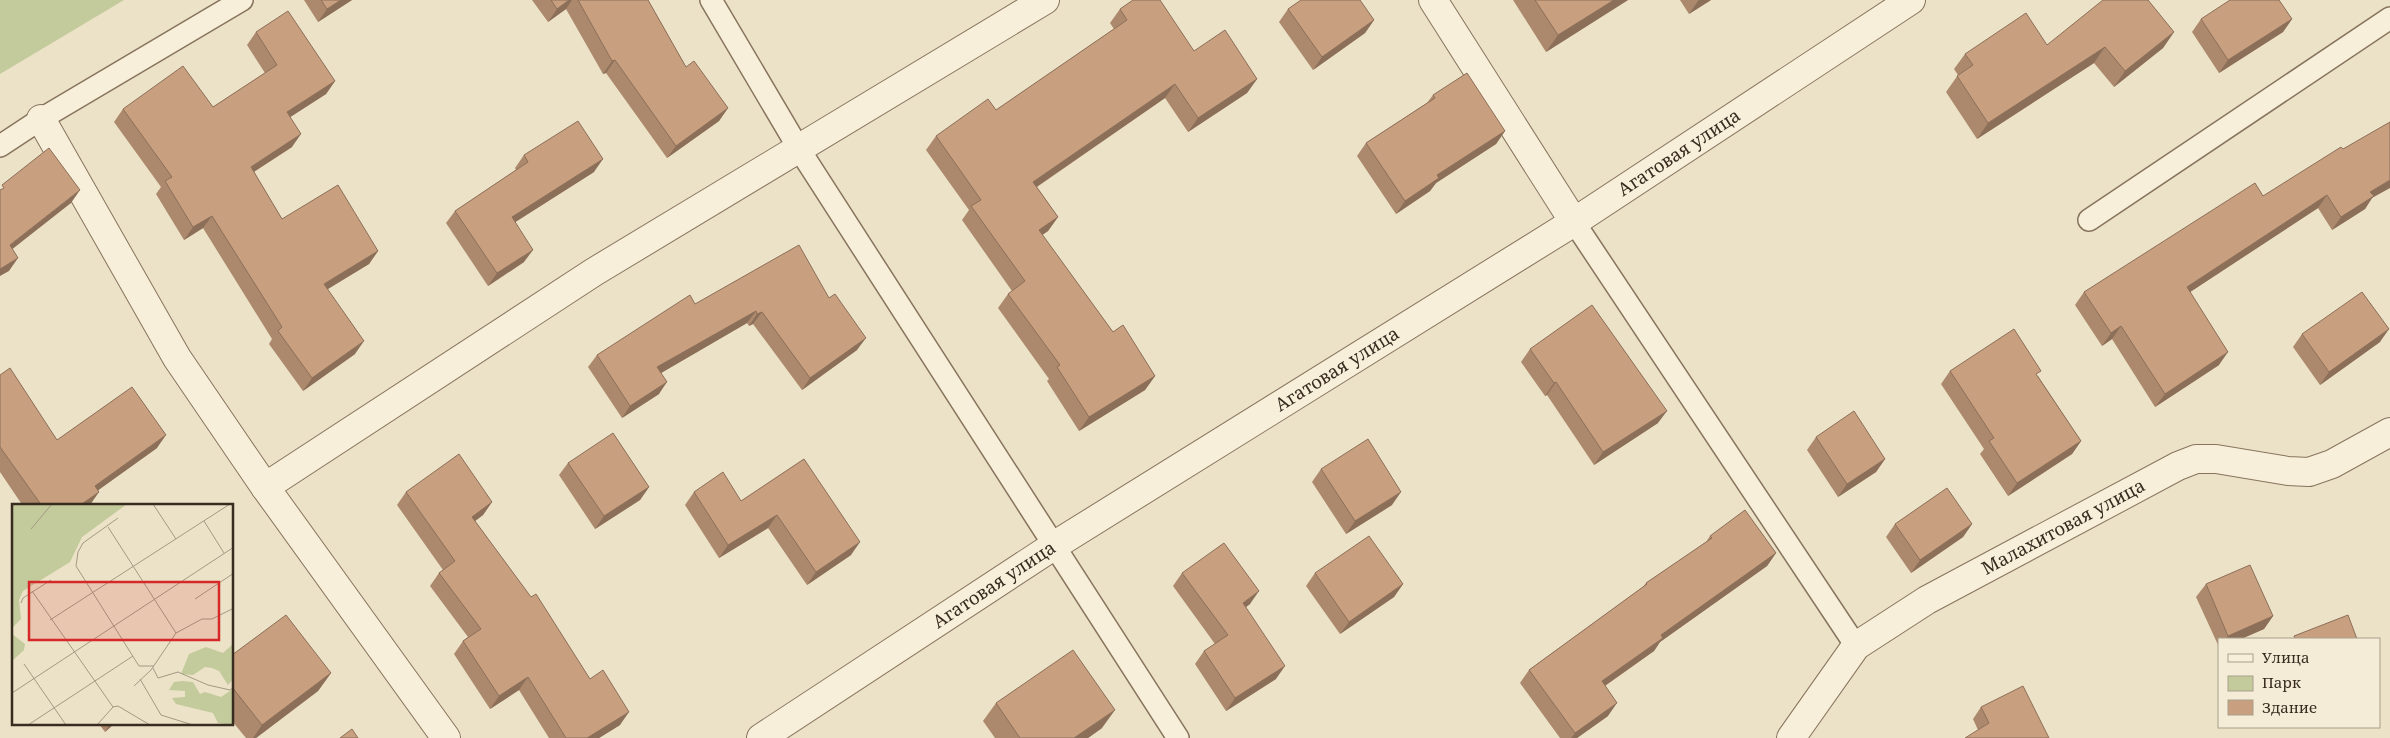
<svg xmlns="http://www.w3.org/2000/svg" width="2390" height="738" font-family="'Noto Serif',serif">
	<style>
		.green { fill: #c3ca9b }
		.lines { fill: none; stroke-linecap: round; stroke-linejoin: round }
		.lane-casing { stroke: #87745d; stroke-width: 24 }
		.street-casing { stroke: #87745d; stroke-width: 30 }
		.lane { stroke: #f7efda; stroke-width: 21 }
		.street { stroke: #f7efda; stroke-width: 28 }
		.wall { fill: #ac896d }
		.shaded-wall { fill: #8c6f59 }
		.building { fill: #c89f7f; stroke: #8c6f59 }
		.labels { text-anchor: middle; stroke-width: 4.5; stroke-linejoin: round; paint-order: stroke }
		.street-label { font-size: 18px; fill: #382c20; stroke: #f4ecd6 }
		.inset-road { fill: none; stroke: #a49984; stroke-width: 1 }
		.view { fill: #d62828; fill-opacity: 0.15; stroke: #d62828; stroke-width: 2.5 }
		.inset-edge { fill: none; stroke: #382c20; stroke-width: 2.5 }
	</style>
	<rect width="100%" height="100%" fill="#ece2c7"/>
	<path class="green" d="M0 0H124L0 74Z"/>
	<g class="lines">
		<g class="lane-casing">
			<g id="lane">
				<path d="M711 0 799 149 1178 738"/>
				<path d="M0 146 41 119 242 0"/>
				<path d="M2089 220 2390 18"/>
				<path d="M1574 222 1856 646"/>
			</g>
		</g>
		<g class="street-casing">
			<g id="street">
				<path d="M1433 0 1574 222"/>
				<path d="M41 119 177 358 265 487 446 738"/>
				<path d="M265 487 594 272 1045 0"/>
				<path id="s1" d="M761 738 1055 545 1574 222 1911 0"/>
				<path id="s2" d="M1791 738 1856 646 1927 600 2178 466 2196 459H2216L2288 471 2309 472 2332 464 2390 432"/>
			</g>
		</g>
		<use href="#lane" class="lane"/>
		<use href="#street" class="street"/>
	</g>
	<g class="wall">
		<path d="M304 0H352L318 22Z"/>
		<path d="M532 0H648L686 67 728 108 719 121 667 158 606 73 603 74 566 9 548 22Z"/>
		<path d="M1513 0H1628L1546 52Z"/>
		<path d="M1680 0H1711L1689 14Z"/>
		<path d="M1120 9 1194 51 1257 79 1247 93 1188 132 1165 98 1037 187 1058 217 1048 231 1042 235 1113 332 1155 376 1145 390 1079 431 1047 381 1049 379 998 308 1008 294 1012 291 962 220 969 210 926 150 936 136 996 110 1114 29 1110 23Z"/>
		<path d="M1288 9 1374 20 1365 33 1313 70 1279 22Z"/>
		<path d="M2201 19H2292L2283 32 2219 73 2192 32Z"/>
		<path d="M256 32 335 81 326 94 290 117 292 147 254 172 282 219 378 251 369 264 327 289 355 354 303 391 269 344 272 339 203 228 184 240 156 194 161 187 114 122 123 109 213 107 265 73 247 45Z"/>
		<path d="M2174 32 2163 48 2114 87 2094 63 1977 139 1946 92 1958 75 1954 69 1965 54Z"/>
		<path d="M1433 95 1505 131 1496 144 1436 183 1430 191 1396 214 1357 156 1366 143 1427 103Z"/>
		<path d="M2343 149 2372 198 2365 209 2332 230 2318 208 2190 292 2219 365 2155 407 2112 339 2102 346 2075 305 2084 292 2263 196Z"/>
		<path d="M524 155 594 172 515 222 524 262 488 286 446 223 455 211 516 170 515 168Z"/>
		<path d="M829 298 857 350 802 390 753 324 749 326 747 323 661 373 659 394 622 418 588 367 597 355 695 304Z"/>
		<path d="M2302 334 2380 342 2320 385 2293 347Z"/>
		<path d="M1530 349 1658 423 1594 465 1547 395 1545 396 1521 362Z"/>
		<path d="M1950 371 2038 376 2081 441 2072 454 2008 496 1980 454 1984 449 1941 384Z"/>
		<path d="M0 375 57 440 157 448 98 490 90 505 89 506H23L0 472Z"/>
		<path d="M1816 437 1885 459 1876 472 1838 497 1807 450Z"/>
		<path d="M804 459 851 555 807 585 768 528 719 558 685 505 694 492 741 501Z"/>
		<path d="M568 463 649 487 640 500 595 529 559 475Z"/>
		<path d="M1321 469 1392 505 1346 534 1312 482Z"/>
		<path d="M406 492 492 502 483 515 475 521 620 725 599 738H549L519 690 490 709 454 654 463 641 468 637 430 586 439 573 443 570 397 505Z"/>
		<path d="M1895 524H1972L1963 537 1911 573 1886 537Z"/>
		<path d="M1710 536 1776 553 1767 566 1660 642 1654 651 1605 686 1608 716 1577 738H1560L1520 683 1529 670 1643 587 1646 583 1706 542Z"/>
		<path d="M1182 573 1250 604 1246 607 1276 679 1226 711 1195 664 1204 651 1215 644 1173 586Z"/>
		<path d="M1315 573 1403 584 1394 597 1340 634 1306 586Z"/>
		<path d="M2206 584 2273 616 2264 629 2241 639H2219V647L2196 597Z"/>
		<path d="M232 655 331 673 318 691 256 738H246L232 721Z"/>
		<path d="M996 703 1102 728 1088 738H995L983 721Z"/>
		<path d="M1981 707 2049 738 1978 730 1973 719Z"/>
		<path d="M99 724H114L105 732Z"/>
	</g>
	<g class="shaded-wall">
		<path d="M341 0H352L318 22 327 9Z"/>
		<path d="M569 0H572L566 9 548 22 557 9Z"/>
		<path d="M1614 0H1628L1546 52 1558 35Z"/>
		<path d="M1699 0H1711L1689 14 1698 1Z"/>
		<path d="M2292 19 2283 32 2219 73 2228 60Z"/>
		<path d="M1374 20 1365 33 1313 70 1322 57Z"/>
		<path d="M2174 32 2163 48 2114 87 2125 71Z"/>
		<path d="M2105 47 2094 63 1977 139 1988 123Z"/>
		<path d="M615 60 606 73 603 74 612 61Z"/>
		<path d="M1257 79 1247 93 1188 132 1198 118Z"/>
		<path d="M335 81 326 94 278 125 287 112Z"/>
		<path d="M1175 84 1165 98 1023 196 1033 182Z"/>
		<path d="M728 108 719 121 667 158 676 146Z"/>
		<path d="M1505 131 1496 144 1436 183 1430 191 1396 214 1405 201 1437 175Z"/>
		<path d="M301 134 292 147 241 180 251 167Z"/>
		<path d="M603 159 594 172 503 230 512 217Z"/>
		<path d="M2390 180V188L2372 198 2365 209 2332 230 2341 217 2370 192Z"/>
		<path d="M80 190 71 203 1 258 10 245Z"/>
		<path d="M2327 195 2318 208 2178 300 2187 287Z"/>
		<path d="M212 216 203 228 184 240 193 227Z"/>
		<path d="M1058 217 1048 231 1029 244 1039 230Z"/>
		<path d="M533 250 524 262 488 286 497 273Z"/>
		<path d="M378 251 369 264 315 297 324 284Z"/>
		<path d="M18 258 9 271 0 276V269Z"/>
		<path d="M756 311 747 323 649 380 657 367Z"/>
		<path d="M762 312 753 324 749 326 757 314Z"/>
		<path d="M2121 326 2112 339 2102 346 2111 333Z"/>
		<path d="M2389 329 2380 342 2320 385 2329 372Z"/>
		<path d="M866 338 857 350 802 390 810 378Z"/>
		<path d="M364 341 355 354 303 391 312 378Z"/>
		<path d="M2228 352 2219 365 2155 407 2165 394Z"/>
		<path d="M1155 376 1145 390 1079 431 1089 417Z"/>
		<path d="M667 382 659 394 622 418 630 406Z"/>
		<path d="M1556 382 1547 395 1545 396 1554 383Z"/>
		<path d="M1667 411 1658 423 1594 465 1603 452Z"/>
		<path d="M166 435 157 448 86 499 95 486Z"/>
		<path d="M2081 441 2072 454 2008 496 2017 483Z"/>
		<path d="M1885 459 1876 472 1838 497 1847 484Z"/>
		<path d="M649 487 640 500 595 529 604 516Z"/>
		<path d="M99 492 90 505 89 506H79Z"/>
		<path d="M1401 492 1392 505 1346 534 1355 521Z"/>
		<path d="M492 502 483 515 463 530 472 517Z"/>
		<path d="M777 515 768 528 719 558 728 545Z"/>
		<path d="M1972 524 1963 537 1911 573 1920 560Z"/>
		<path d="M860 542 851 555 807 585 816 572Z"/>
		<path d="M1776 553 1767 566 1660 642 1654 651 1593 694 1602 681 1661 635Z"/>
		<path d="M1403 584 1394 597 1340 634 1349 622Z"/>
		<path d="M1259 591 1250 604 1234 616 1243 603Z"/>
		<path d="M2273 616 2264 629 2241 639H2226L2228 636Z"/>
		<path d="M1285 666 1276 679 1226 711 1235 698Z"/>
		<path d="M331 673 318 691 256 738H253L262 725Z"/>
		<path d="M528 677 519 690 490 709 499 696Z"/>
		<path d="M1617 703 1608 716 1577 738H1571L1575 733Z"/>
		<path d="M1115 710 1102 728 1088 738H1074Z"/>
		<path d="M629 712 620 725 599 738H587Z"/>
		<path d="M110 724H114L105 732Z"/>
	</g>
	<g class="building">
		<path d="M321 0H341L327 9Z"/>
		<path d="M551 0H569L557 9Z"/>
		<path d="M578 0H648L686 67 694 61 728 108 676 146 615 60 612 61Z"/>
		<path d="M1133 0H1160L1194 51 1225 30 1257 79 1198 118 1175 84 1033 182 1058 217 1039 230 1113 332 1123 325 1155 376 1089 417 1057 367 1060 365 1008 294 1025 281 971 206 981 200 936 136 988 99 996 110 1127 20 1120 9Z"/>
		<path d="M1301 0H1360L1374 20 1322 57 1288 9Z"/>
		<path d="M1535 0H1614L1558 35Z"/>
		<path d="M2103 0H2148L2174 32 2125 71 2105 47 1988 123 1957 76 1973 65 1965 54 2026 13 2047 45Z"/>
		<path d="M2230 0H2279L2292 19 2228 60 2201 19Z"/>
		<path d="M288 11 335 81 287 112 301 134 251 167 282 219 338 185 378 251 324 284 364 341 312 378 278 331 282 327 212 216 193 227 165 181 172 177 123 109 183 66 213 107 277 65 256 32Z"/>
		<path d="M1467 73 1505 131 1437 175 1439 178 1405 201 1366 143 1435 98 1433 95Z"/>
		<path d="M578 121 603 159 512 217 533 250 497 273 455 211 528 162 524 155Z"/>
		<path d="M2390 122V180L2370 192 2374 196 2341 217 2327 195 2187 287 2228 352 2165 394 2121 326 2111 333 2084 292 2255 183 2263 196 2341 147 2343 149Z"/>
		<path d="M49 148 80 190 10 245 18 258 0 269V190L4 188 2 185Z"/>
		<path d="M799 245 829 298 835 294 866 338 810 378 762 312 757 314 756 311 657 367 667 382 630 406 597 355 690 295 695 304Z"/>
		<path d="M2362 292 2389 329 2329 372 2302 334Z"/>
		<path d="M1592 305 1667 411 1603 452 1556 382 1554 383 1530 349Z"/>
		<path d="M2014 329 2041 371 2036 374 2081 441 2017 483 1989 441 1994 438 1950 371Z"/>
		<path d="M10 368 57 440 132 387 166 435 95 486 99 492 79 506H42L0 447V375Z"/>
		<path d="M1854 411 1885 459 1847 484 1816 437Z"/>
		<path d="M613 433 649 487 604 516 568 463Z"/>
		<path d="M1368 439 1401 492 1355 521 1321 469Z"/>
		<path d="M459 454 492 502 472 517 531 597 536 594 590 679 603 670 629 712 587 738H566L528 677 499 696 463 641 481 629 439 573 455 561 406 492Z"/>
		<path d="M804 459 860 542 816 572 777 515 728 545 694 492 723 472 741 501Z"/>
		<path d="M1947 488 1972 524 1920 560 1895 524Z"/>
		<path d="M1745 510 1776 553 1661 635 1663 638 1602 681 1617 703 1575 733 1529 670 1647 584 1646 583 1712 538 1710 536Z"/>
		<path d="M1369 536 1403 584 1349 622 1315 573Z"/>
		<path d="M1224 543 1259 591 1243 603 1285 666 1235 698 1204 651 1228 635 1182 573Z"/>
		<path d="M2250 565 2273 616 2228 636 2206 584Z"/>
		<path d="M286 615 331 673 262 725 232 687V655Z"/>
		<path d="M2348 615 2357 639H2295L2294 636Z"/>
		<path d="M1073 650 1115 710 1074 738H1020L996 703Z"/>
		<path d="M2023 686 2049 738H1965L1989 723 1981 707Z"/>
		<path d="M352 729 358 738H340Z"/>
	</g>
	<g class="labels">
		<g class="street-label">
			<text dy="6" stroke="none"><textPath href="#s1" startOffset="1089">Агатовая улица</textPath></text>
			<text dy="6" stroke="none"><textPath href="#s1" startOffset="684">Агатовая улица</textPath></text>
			<text dy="6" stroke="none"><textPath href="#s2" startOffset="352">Малахитовая улица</textPath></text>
			<text dy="6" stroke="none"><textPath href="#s1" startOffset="279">Агатовая улица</textPath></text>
		</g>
	</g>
	<g transform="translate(12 504)">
		<rect width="221" height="221" fill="#ece2c7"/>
		<path d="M0 0H115L70 33 58 58 11 87 7 96 9 115 0 124ZM0 130 13 140 12 146 0 157ZM221 140V175L216 181 207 167 200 164 193 163 181 171 169 170 177 150 194 143 211 149ZM170 177 181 178 188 190 193 188 209 193 221 185V221L206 219 201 209 164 200 160 194 173 193V187L157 186 162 178Z" fill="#c3ca9b"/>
		<path class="inset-road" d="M141 0 164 35M106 14 71 39 66 48 64 62 127 162H142M192 17 212 49M96 23 164 129M19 25 40 0M20 87 101 203 106 202 138 221M183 95 222 69M9 99 11 94 39 76M38 116 218 0M12 160 54 221M141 164 146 174 166 168 196 181 218 186 222 183M128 175 149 211 181 221M122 182 139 166 164 129 190 115H200L222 104M0 189 222 43M16 221 121 152M85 221 101 203"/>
		<path class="view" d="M17 78H207V136H17Z"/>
		<rect width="221" height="221" class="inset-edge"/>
	</g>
	<rect x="2218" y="638" width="162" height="90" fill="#f4ecd6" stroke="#a99f8d"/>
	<rect x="2228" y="654" width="25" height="8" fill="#f7efda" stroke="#a99f8d"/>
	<text x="2262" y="663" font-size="15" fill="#382c20">Улица</text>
	<rect x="2228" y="676" width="25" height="15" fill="#c3ca9b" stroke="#a99f8d"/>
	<text x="2262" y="688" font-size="15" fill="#382c20">Парк</text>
	<rect x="2228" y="700" width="25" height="15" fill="#c89f7f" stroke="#a99f8d"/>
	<text x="2262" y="713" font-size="15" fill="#382c20">Здание</text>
</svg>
